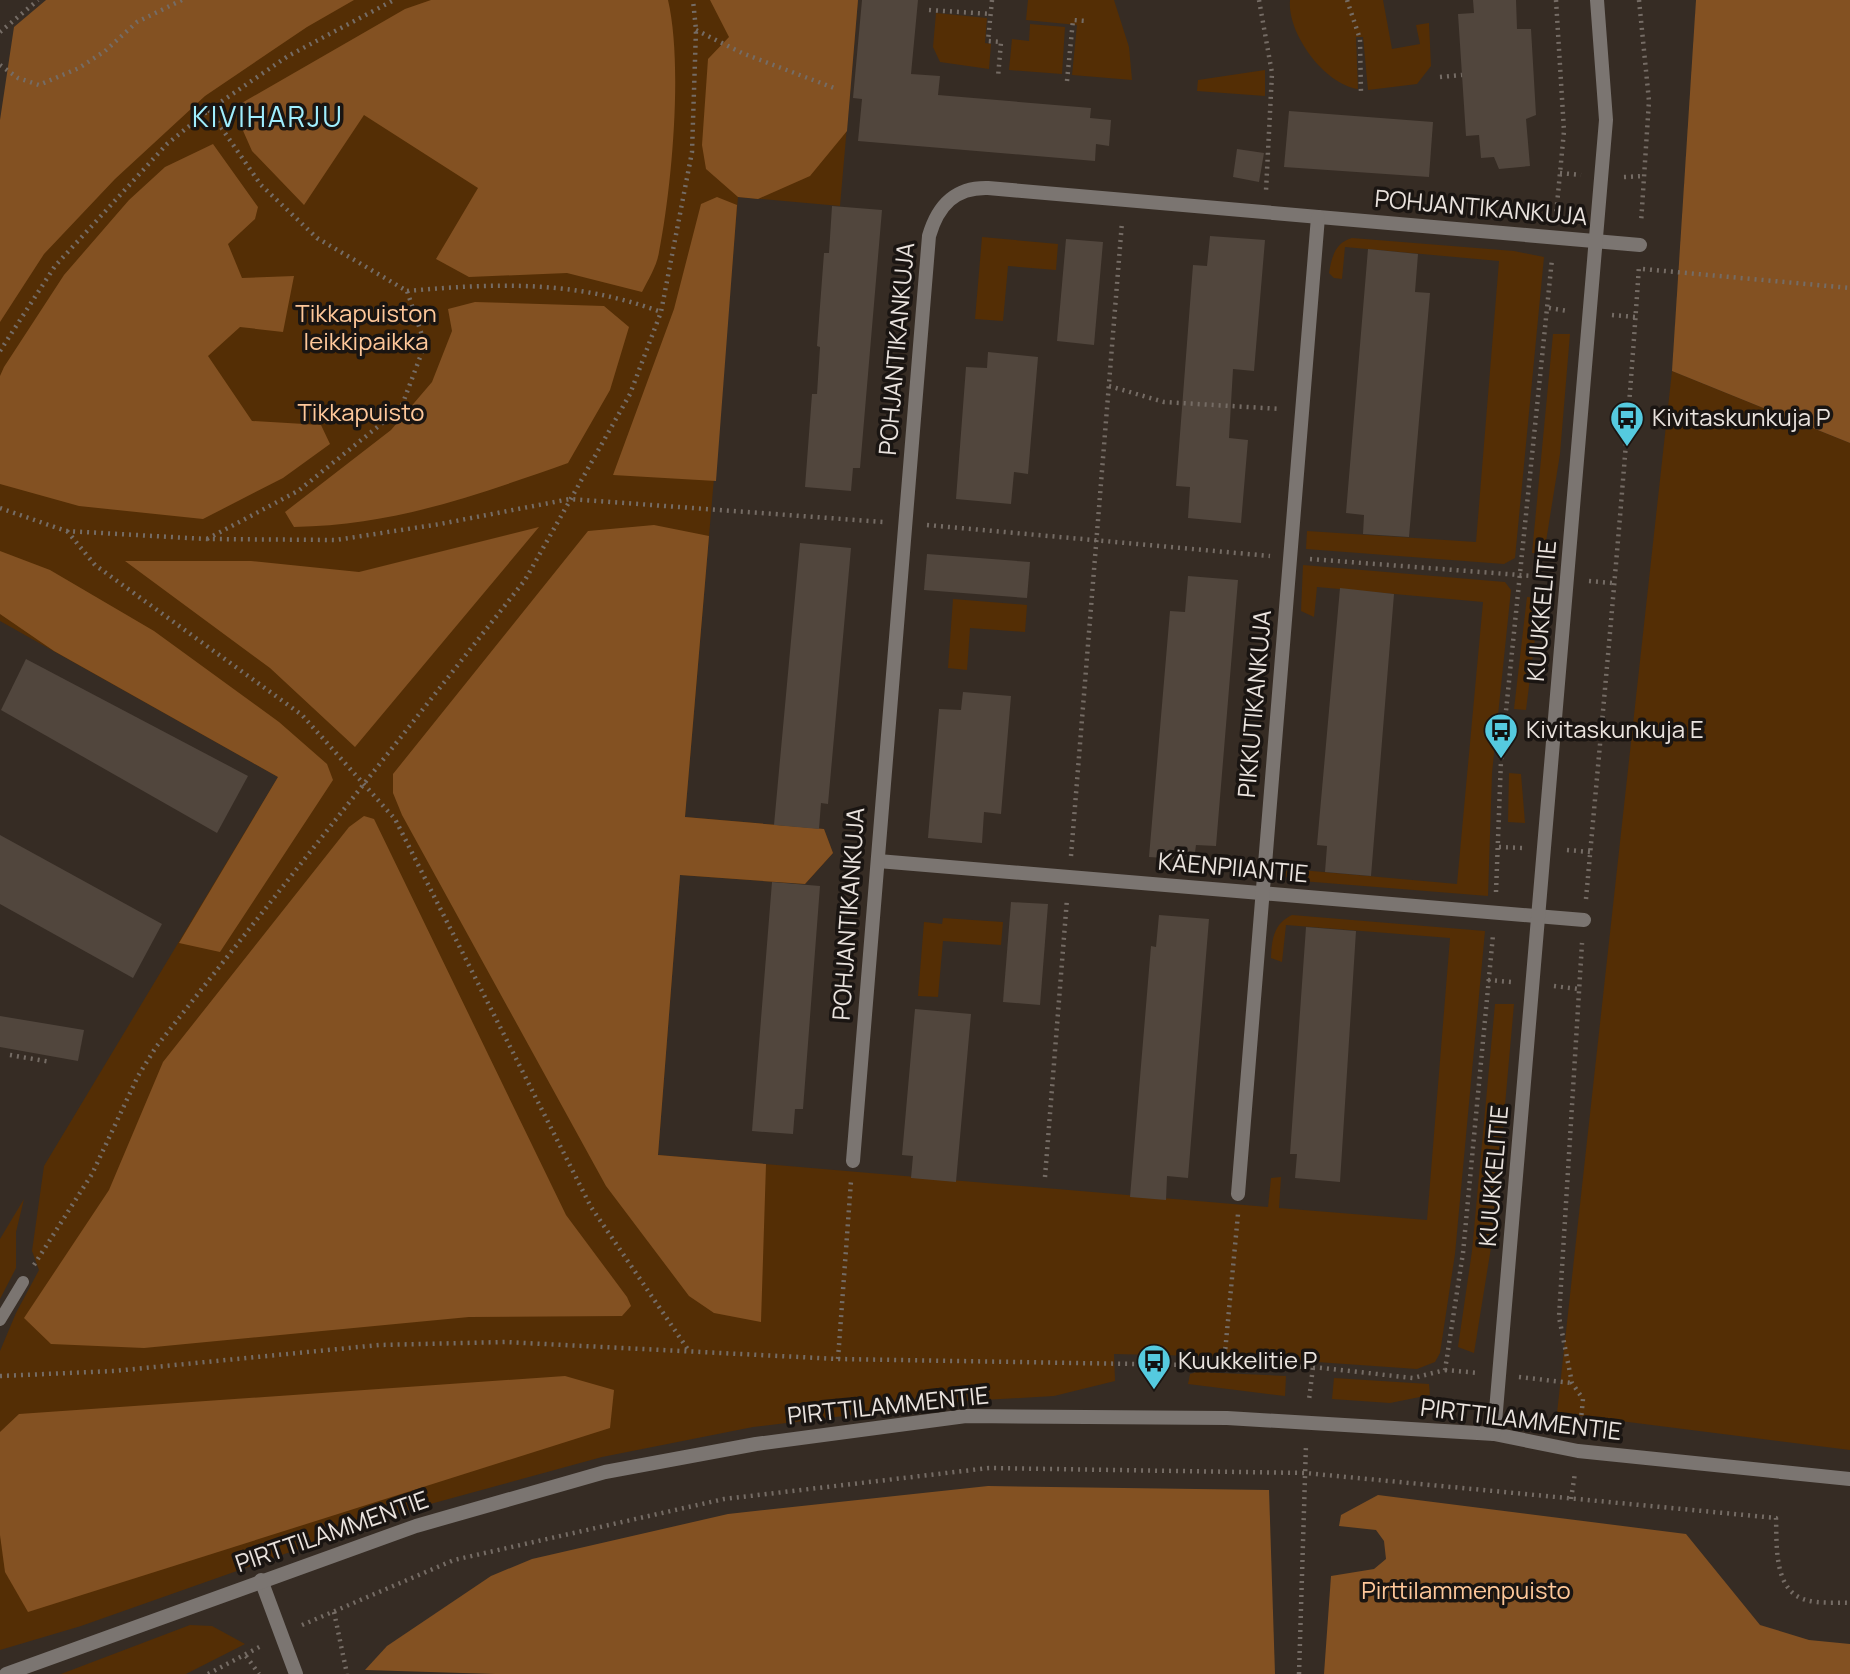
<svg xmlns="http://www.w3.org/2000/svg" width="1850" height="1674" font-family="Manrope,sans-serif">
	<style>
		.green { fill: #542e05 }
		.forest { fill: #835122 }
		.building { fill: #51463d }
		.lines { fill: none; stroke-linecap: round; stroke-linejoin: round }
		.path { stroke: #756c65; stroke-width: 4.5; stroke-dasharray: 2 5; stroke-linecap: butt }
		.service { stroke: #7b7571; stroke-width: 12 }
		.minor { stroke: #7b7571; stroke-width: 14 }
		.tertiary { stroke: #7b7571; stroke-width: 14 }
		.labels { text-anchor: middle; stroke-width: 7; stroke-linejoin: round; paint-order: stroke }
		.street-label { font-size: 24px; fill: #eae3de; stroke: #1a1512 }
		.park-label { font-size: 24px; fill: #ffc89a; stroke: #1a1512 }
		.poi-label { font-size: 24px; fill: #eae3de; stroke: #1a1512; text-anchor: start }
		.quarter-label { font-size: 28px; letter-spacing: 2px; fill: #9feefe; stroke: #1a1512 }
	</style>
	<rect width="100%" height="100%" fill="#362c24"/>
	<g class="green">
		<path d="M306 0H858L840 206 738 197 685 817 824 829 833 853 805 884 680 875 658 1155 1268 1207 1271 1178 1281 1177 1279 1208 1427 1220 1450 938 1286 925 1282 962 1271 958C1272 940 1273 924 1292 915L1485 931 1455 1254 1440 1353 1435 1362 1417 1369 1245 1357 1114 1354 1115 1381 1054 1396 966 1401 753 1427 602 1457 412 1509 81 1626 0 1650V1351L16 1313 39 1270 32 1251 44 1166 278 777 0 621V174Z"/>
		<path d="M1028 0H1114L1129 47 1132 80 1072 75 1077 25 1026 20Z"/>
		<path d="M1290 0H1383L1392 49 1420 44 1416 25 1429 23 1431 66 1417 84 1368 90 1363 37H1356L1358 89C1324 84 1287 33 1290 0Z"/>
		<path d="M936 13 987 18 985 43 991 44 989 69 940 62 933 47Z"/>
		<path d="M1030 24 1065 27 1062 74 1009 70 1012 39 1029 41Z"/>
		<path d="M1265 70V96L1197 91 1198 80Z"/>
		<path d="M982 237 1058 244 1056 270 1008 266 1003 321 975 319Z"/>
		<path d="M1352 238 1514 251 1544 257 1515 558 1504 564 1306 549 1307 531 1476 542 1499 261 1345 247 1342 279 1334 278 1329 273C1332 256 1335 243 1352 238Z"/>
		<path d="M1553 334H1570L1560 454 1544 554 1532 553Z"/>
		<path d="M1672 371 1850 443V1450L1557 1413Z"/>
		<path d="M1303 565 1505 582 1511 590 1492 773 1488 896 1289 880 1282 873 1290 869 1457 884 1483 602 1317 587 1314 617 1301 611Z"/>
		<path d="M1527 597 1540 598 1526 710 1514 709Z"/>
		<path d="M953 599 1027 605 1025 632 970 628 967 670 948 668Z"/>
		<path d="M1509 773 1521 774 1525 823 1508 822Z"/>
		<path d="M943 918 1003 922 1001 945 943 941 938 997 918 996 924 922 942 924Z"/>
		<path d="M1495 1004H1514L1494 1229 1474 1353 1458 1347 1472 1251Z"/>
		<path d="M24 1199 16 1232V1268L0 1299V1239Z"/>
		<path d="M1197 1372 1286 1376 1285 1396 1188 1384 1190 1374Z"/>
		<path d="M1334 1378 1429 1384 1430 1395 1390 1403 1332 1399Z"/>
		<path d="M190 1625 212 1626 245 1644 186 1674H61Z"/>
	</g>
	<g class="forest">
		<path d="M46 0H354L307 27 205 96 115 179 44 254 0 322V120L14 27Z"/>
		<path d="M431 0H668C683 64 672 186 659 252 657 266 648 280 642 292L567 273 469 277 436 259 478 188 364 115 304 205 252 151 233 108 405 9Z"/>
		<path d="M710 0H858L847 131 810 176 758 199 738 197 706 169 702 145 708 59 729 37Z"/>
		<path d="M1696 0H1850V443L1672 371Z"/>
		<path d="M213 144 258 207 255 219 228 244 242 278 294 276 283 332 240 327 208 356 252 421 321 425 330 444 283 478 203 519 79 506 0 484V376L4 367 64 275 129 200 165 167Z"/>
		<path d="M717 197 737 205 716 481 613 475 674 309 701 204Z"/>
		<path d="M475 302 604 306 629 327 610 390 568 463C474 496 395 525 294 527L285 512 391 430 432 382 452 331 448 309Z"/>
		<path d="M654 525 709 536 685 817 824 829 833 853 805 884 680 875 658 1155 766 1164 761 1322 714 1313 689 1296 606 1186 402 815 393 793V774L588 531Z"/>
		<path d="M539 527 355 747 270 668 125 561H251L359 572Z"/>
		<path d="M0 551 50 570 154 631 279 722 327 764 333 780 220 952 179 943 278 777 54 651 0 614Z"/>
		<path d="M364 816 374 819 566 1215 627 1297 631 1306 622 1316 469 1317 144 1348 51 1344 24 1318 109 1190 163 1062 349 827Z"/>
		<path d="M565 1376 614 1390 610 1428 28 1612 5 1572 0 1535V1432L19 1414Z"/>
		<path d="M988 1486 1269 1490 1275 1674H495L365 1670 387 1646 491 1576 532 1559 728 1514Z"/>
		<path d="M1378 1495 1686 1534 1760 1625 1809 1640 1850 1644V1674H1324L1331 1576 1374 1569 1386 1559 1384 1541 1376 1530 1339 1526 1341 1515Z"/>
	</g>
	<g class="building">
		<path d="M862 0H918L911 74 940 76 938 95 1091 108 1090 118 1111 120 1109 146 1096 144 1095 161 858 141 862 99 853 98Z"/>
		<path d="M1473 0H1516L1517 29H1531L1536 115 1526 119 1530 166 1499 169 1494 157 1481 158 1479 135 1466 136 1458 14 1474 13Z"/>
		<path d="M1289 111 1433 122 1429 177 1284 167Z"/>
		<path d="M1237 149 1264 153 1259 182 1233 177Z"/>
		<path d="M832 206 882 210 860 468H853L851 491 805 487 812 394H817L820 347 817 346 824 253H829Z"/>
		<path d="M1210 236 1265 240 1254 371 1233 369 1229 438 1248 440 1241 523 1188 518 1190 487 1176 486 1193 265 1207 266Z"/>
		<path d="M1066 239 1103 242 1094 345 1057 341Z"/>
		<path d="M1368 249 1418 254 1415 292 1430 293 1409 537 1363 534 1364 515 1346 513Z"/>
		<path d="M988 352 1038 357 1028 474 1014 472 1011 504 956 499 966 367 987 368Z"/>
		<path d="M800 543 851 548 828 804 821 803 819 829 774 825Z"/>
		<path d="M927 554 1030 562 1027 598 924 590Z"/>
		<path d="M1188 576 1238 580 1216 846 1196 845 1194 860 1149 857 1170 611 1185 612Z"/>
		<path d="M1340 588 1394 594 1371 876 1325 872 1327 846 1317 845Z"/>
		<path d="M26 659 248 776 217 833 1 710Z"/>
		<path d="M963 692 1011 696 1001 814 984 812 982 843 928 838 939 709 961 710Z"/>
		<path d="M0 835 162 924 133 978 0 904Z"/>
		<path d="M772 882 820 886 803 1109H795L793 1134 752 1131Z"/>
		<path d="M1011 902 1048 904 1040 1005 1003 1002Z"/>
		<path d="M1159 915 1209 919 1188 1178 1167 1176 1166 1200 1130 1197 1151 946 1156 947Z"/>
		<path d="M1306 927 1356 931 1340 1182 1295 1178 1297 1154H1290Z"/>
		<path d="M915 1009 971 1014 956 1182 911 1178 913 1156 902 1155Z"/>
		<path d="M0 1016 84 1030 78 1061 0 1047Z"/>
	</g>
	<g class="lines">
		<g class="path">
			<path d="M992 0 988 41 1001 42 998 77"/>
			<path d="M1259 0 1272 73 1266 191"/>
			<path d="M1347 0 1360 39 1361 94"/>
			<path d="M1556 0 1564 131 1556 215"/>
			<path d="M1639 0 1649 101 1641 223"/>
			<path d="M929 10 991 14"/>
			<path d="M696 30 742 53 834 88"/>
			<path d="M0 32 38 0"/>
			<path d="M0 65 18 78 39 85 79 68 105 51 137 22 182 0"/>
			<path d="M1440 77 1462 75"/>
			<path d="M1067 81 1073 20 1086 21"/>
			<path d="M1560 173 1581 175"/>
			<path d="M1624 177 1644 176"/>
			<path d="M1643 269 1850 288"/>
			<path d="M407 291C497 283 575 280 661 312"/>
			<path d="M1549 308 1568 311"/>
			<path d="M1612 315 1636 317"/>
			<path d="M0 351 55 266 167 144 209 110 288 56 394 0"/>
			<path d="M1109 386 1164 402 1281 409"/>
			<path d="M0 508 66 531 206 539 336 540 440 524 570 499 883 522"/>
			<path d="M927 525 1270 556"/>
			<path d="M67 531 95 565 302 715 395 819 591 1207 689 1351"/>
			<path d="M207 539 298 491 401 408 425 344 407 291 317 238 261 185 209 110"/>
			<path d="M1310 559 1546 577"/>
			<path d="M1589 581 1612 583"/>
			<path d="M1499 847 1523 848"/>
			<path d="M1567 850 1590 852"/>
			<path d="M1071 856 1122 222"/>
			<path d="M1496 892 1501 760 1552 259"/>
			<path d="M1586 899C1605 688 1625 477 1639 266"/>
			<path d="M1488 980 1511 982"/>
			<path d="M1554 986 1578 989"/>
			<path d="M10 1055 51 1062"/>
			<path d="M1045 1177 1067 899"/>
			<path d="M34 1265 92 1174 138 1076 156 1047 525 580 630 394 661 312 692 152 696 30 693 0"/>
			<path d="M838 1359 851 1181"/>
			<path d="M1224 1363 1238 1214"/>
			<path d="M1313 1367 1413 1378 1445 1370 1463 1253 1493 935"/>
			<path d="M1445 1370 1479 1373"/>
			<path d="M0 1376 114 1371 379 1345 505 1342 838 1359 1313 1367 1309 1400"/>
			<path d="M1519 1377 1572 1383"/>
			<path d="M1580 1429 1583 1399 1572 1383 1559 1317 1582 943"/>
			<path d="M1571 1499 1575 1473"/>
			<path d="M334 1612 347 1674"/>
			<path d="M302 1625 454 1560 724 1499 989 1468 1305 1473 1776 1518C1777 1544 1773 1591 1806 1600 1819 1604 1836 1602 1850 1603"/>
			<path d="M246 1656 259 1674"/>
			<path d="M208 1674 263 1645"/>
			<path d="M1299 1674 1306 1444"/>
		</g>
		<path class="service" d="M0 1320 23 1282"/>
		<g class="minor">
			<path d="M878 861 1584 920"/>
			<path d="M853 1161 929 236C938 205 955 187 988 188L1640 245"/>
			<path d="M1238 1194 1318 217"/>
			<path d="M1494 1434 1578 1451 1850 1479"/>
		</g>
		<g class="tertiary">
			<path d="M261 1580 296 1674"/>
			<path d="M6 1674 416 1526 605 1472 756 1444 966 1416 1227 1418 1494 1434 1606 120 1597 0"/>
		</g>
	</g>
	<defs>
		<g id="bus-pin" transform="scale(1.75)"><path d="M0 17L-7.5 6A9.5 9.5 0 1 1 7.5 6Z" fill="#55cadf" stroke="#1a1512"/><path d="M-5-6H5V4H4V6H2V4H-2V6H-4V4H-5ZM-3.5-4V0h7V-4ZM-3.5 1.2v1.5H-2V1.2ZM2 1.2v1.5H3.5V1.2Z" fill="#111"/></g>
	</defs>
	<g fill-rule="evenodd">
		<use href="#bus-pin" x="1627" y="418"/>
		<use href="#bus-pin" x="1501" y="730"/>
		<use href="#bus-pin" x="1154" y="1361"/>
	</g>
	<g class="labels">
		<g class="street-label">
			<text transform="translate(1481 208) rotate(5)" y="8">POHJANTIKANKUJA</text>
			<text transform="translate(897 349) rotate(-85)" y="8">POHJANTIKANKUJA</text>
			<text transform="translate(1542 611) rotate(-85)" y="8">KUUKKELITIE</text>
			<text transform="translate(1255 704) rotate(-85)" y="8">PIKKUTIKANKUJA</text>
			<text transform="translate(1233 868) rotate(5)" y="8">KÄENPIIANTIE</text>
			<text transform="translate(849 914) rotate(-86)" y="8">POHJANTIKANKUJA</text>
			<text transform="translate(1494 1176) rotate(-85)" y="8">KUUKKELITIE</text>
			<text transform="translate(888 1406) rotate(-6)" y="8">PIRTTILAMMENTIE</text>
			<text transform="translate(1521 1420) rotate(7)" y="8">PIRTTILAMMENTIE</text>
			<text transform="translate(332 1532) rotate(-19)" y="8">PIRTTILAMMENTIE</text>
		</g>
		<g class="park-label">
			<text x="366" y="322">Tikkapuiston<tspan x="366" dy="28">leikkipaikka</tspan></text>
			<text x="361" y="421">Tikkapuisto</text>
			<text x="1466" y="1599">Pirttilammenpuisto</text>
		</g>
		<g class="poi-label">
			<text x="1652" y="426">Kivitaskunkuja P</text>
			<text x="1526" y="738">Kivitaskunkuja E</text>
			<text x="1178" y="1369">Kuukkelitie P</text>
		</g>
		<g class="quarter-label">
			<text x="268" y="127">KIVIHARJU</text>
		</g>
	</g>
</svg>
